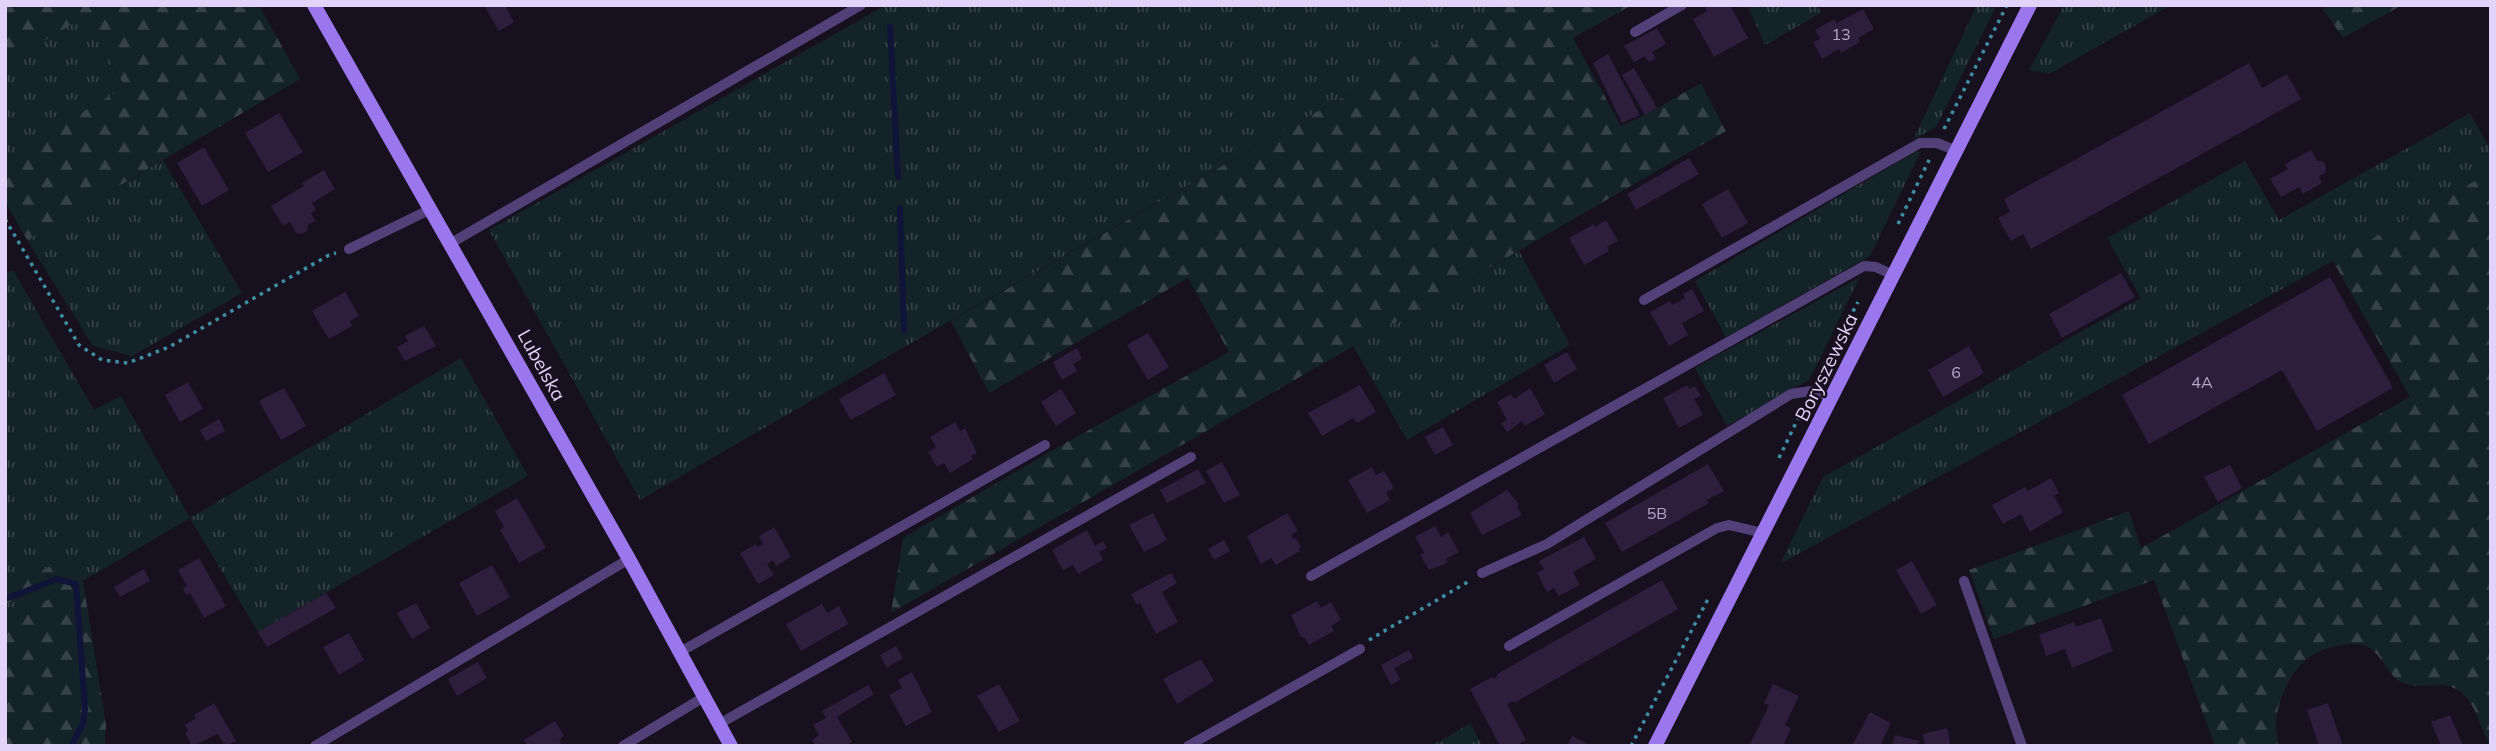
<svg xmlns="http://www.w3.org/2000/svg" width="2496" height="751" font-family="Mulish,sans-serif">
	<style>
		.grass { fill: url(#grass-tufts) }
		.forest { fill: url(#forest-firs) }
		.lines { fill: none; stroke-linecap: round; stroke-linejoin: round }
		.stream { stroke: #101438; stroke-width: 6 }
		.building { fill: #2d1e3d }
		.path { stroke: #3e8ea3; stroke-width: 3.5; stroke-dasharray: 3.5 5; stroke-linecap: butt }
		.lane { stroke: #524178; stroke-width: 10 }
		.secondary { stroke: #9a77ec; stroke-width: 14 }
		.labels { text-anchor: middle; stroke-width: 5; stroke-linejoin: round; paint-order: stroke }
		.number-label { font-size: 16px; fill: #b5a6ca }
		.street-label { font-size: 19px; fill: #e2d4f9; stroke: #16101f }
	</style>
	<defs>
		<pattern id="grass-tufts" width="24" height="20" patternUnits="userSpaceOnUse" patternTransform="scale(1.75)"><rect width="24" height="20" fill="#142328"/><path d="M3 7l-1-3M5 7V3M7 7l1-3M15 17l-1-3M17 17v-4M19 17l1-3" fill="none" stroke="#364248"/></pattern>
		<pattern id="forest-firs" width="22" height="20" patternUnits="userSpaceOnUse" patternTransform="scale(1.75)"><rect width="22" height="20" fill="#142328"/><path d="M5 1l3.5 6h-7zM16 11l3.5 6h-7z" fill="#364248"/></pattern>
	</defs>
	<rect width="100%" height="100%" fill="#16101f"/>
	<g class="grass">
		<path d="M886 5H1504L878 362 640 500 489 230Z"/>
		<path d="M1747 5H1817L1821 13 1765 45Z"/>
		<path d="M1977 5H1997L1936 127 1913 140Z"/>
		<path d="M2064 5H2171L2049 74 2029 70Z"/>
		<path d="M84 16 125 88 5 158V64Z"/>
		<path d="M2470 113 2491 150V172L2333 261 1780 564 1823 477 2141 298 2107 238 2245 161 2279 220Z"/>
		<path d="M1921 151 1870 256 1726 337 1695 281 1915 152Z"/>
		<path d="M163 160 242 293 132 356 93 346 27 240Z"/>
		<path d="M1519 251 1570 345 1407 440 1353 346Z"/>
		<path d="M13 270 94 410 121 396 190 518 461 358 528 476 258 632 190 518 83 581 55 564 5 588V274Z"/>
		<path d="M1860 277 1809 380 1727 426 1695 368Z"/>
		<path d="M45 588 51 598 5 625V604Z"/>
		<path d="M1471 723 1482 746H1431Z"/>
	</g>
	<g class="forest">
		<path d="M5 5H259L300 79 27 240 5 201V158L125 87 84 17 5 64Z"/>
		<path d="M1504 5H1632L1573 38 1621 126 1645 115 1701 83 1726 131 891 613 903 538 1053 450 1229 352 1188 278 989 393 951 321Z"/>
		<path d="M2329 5H2402L2343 38 2323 9Z"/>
		<path d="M2491 172V746C2480 730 2478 708 2463 694 2444 677 2425 690 2406 684 2388 679 2384 656 2368 647 2360 642 2346 644 2337 646 2303 651 2283 682 2277 714 2275 723 2277 736 2278 746H2215L2154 580 1994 639 1969 570 2129 511 2141 548 2410 397 2333 261Z"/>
		<path d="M55 564 83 581 106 725 105 745 5 746V625L51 598 44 588 5 604V588Z"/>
	</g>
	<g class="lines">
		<g class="stream">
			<path d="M890 27 898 177"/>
			<path d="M900 208 904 330"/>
			<path d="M5 599 57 579 76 584 85 709 83 723 71 746"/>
		</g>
	</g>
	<g class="building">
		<path d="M484 5H505L514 22 499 31Z"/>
		<path d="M1704 5H1730L1748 38 1714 57 1693 19 1707 11Z"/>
		<path d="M1863 9 1874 29 1858 38 1860 42 1841 53 1839 49 1822 59 1813 42 1820 39 1815 30 1834 19 1837 23Z"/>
		<path d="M1657 28 1666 44 1652 52 1656 59 1648 62 1645 56 1634 62 1624 46Z"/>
		<path d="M1608 54 1640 115 1622 123 1593 63Z"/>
		<path d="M2249 63 2262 88 2287 74 2301 99 2031 249 2023 234 2011 241 1998 218 2010 212 2004 199Z"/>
		<path d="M1634 68 1657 108 1645 115 1622 75Z"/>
		<path d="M279 113 303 152 268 172 245 133Z"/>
		<path d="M204 147 229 190 202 206 177 163Z"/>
		<path d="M2311 150 2317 161H2323L2326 167 2325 173 2319 176 2322 183 2303 194 2299 187 2281 197 2270 179 2288 169 2285 164Z"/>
		<path d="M1689 158 1699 174 1636 210 1627 194Z"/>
		<path d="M324 170 335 189 312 203 316 210 311 213 315 221 308 225 307 231 302 234 296 233 290 222 283 226 271 206 304 186 302 183Z"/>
		<path d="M1728 189 1748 223 1722 238 1702 204Z"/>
		<path d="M1606 220 1618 241 1607 247 1609 251 1584 265 1569 238 1594 224 1595 227Z"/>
		<path d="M2121 273 2135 297 2062 338 2049 314Z"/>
		<path d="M2330 277 2393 388 2317 431 2282 370 2149 444 2122 395Z"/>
		<path d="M1692 289 1704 311 1682 323 1688 335 1669 346 1650 312 1670 301 1672 305 1685 298 1683 294Z"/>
		<path d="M345 292 359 316 350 321 352 326 329 339 312 311Z"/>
		<path d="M424 326 436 346 405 361 397 347 408 341 405 336Z"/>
		<path d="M1148 333 1169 367 1148 380 1127 345Z"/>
		<path d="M1969 346 1984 373 1943 397 1928 370Z"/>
		<path d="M1077 348 1082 359 1073 364 1077 371 1062 380 1053 362Z"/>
		<path d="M1567 352 1577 369 1554 383 1544 365Z"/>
		<path d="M884 373 896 395 851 420 839 399Z"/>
		<path d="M188 382 203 409 180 422 165 395Z"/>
		<path d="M1360 385 1376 412 1357 423 1353 418 1322 436 1308 413Z"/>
		<path d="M1687 385 1689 389 1695 386 1701 396 1694 399 1703 415 1679 428 1663 398Z"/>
		<path d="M284 388 306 426 281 440 259 401Z"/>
		<path d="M1530 388 1545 414 1525 426 1522 421 1507 432 1501 423 1507 420 1497 402 1511 394 1514 399Z"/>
		<path d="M1061 389 1076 413 1056 426 1041 402Z"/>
		<path d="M219 419 225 431 206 441 200 430Z"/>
		<path d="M955 422 960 431 965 428 977 453 971 456 973 459 950 473 944 463 937 467 928 452 936 447 930 437Z"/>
		<path d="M1443 427 1453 445 1435 455 1425 437Z"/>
		<path d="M1222 462 1240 495 1224 503 1206 471Z"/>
		<path d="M1708 464 1724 491 1707 500 1709 503 1622 552 1605 523Z"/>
		<path d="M2230 465 2242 488 2218 502 2204 477Z"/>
		<path d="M1372 467 1376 475 1384 471 1394 488 1386 492 1390 500 1367 513 1348 480Z"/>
		<path d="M1198 469 1206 483 1167 503 1160 490Z"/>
		<path d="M2051 478 2059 493 2054 496 2063 512 2030 532 2021 514 2003 524 1992 505 2025 487 2028 491Z"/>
		<path d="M1507 490 1519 504 1517 507 1522 515 1482 535 1470 513Z"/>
		<path d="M517 498 546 548 519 563 500 530 504 527 495 511Z"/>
		<path d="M1153 513 1167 540 1144 552 1129 525Z"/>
		<path d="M1287 513 1298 531 1291 535 1293 539 1296 538 1301 547 1299 548 1300 551 1276 565 1271 558 1261 564 1247 536Z"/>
		<path d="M1435 526 1441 537 1448 532 1459 552 1446 559 1448 561 1445 564 1429 570 1420 555 1424 553 1415 537Z"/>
		<path d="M774 527 791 557 776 566 773 560 767 564 774 575 758 584 740 553 756 544 757 547 763 544 759 536Z"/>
		<path d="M1087 530 1095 546 1103 541 1107 548 1099 552 1103 560 1078 574 1073 565 1063 570 1052 550Z"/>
		<path d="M1584 537 1596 559 1573 572 1580 585 1559 596 1554 588 1547 592 1537 573 1544 569 1539 561Z"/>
		<path d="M1224 540 1230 551 1214 560 1208 549Z"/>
		<path d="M199 558 226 606 204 618 190 593 186 595 183 588 187 586 178 570Z"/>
		<path d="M1912 561 1937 605 1921 614 1896 570Z"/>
		<path d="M492 565 510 597 477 616 459 583Z"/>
		<path d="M144 569 150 581 120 597 114 587Z"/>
		<path d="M1171 573 1177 583 1162 592 1178 622 1156 634 1140 603 1137 605 1131 594Z"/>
		<path d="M1662 580 1678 609 1514 703 1513 701 1507 704 1526 740 1515 746H1500L1470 689 1492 677 1493 679 1498 676 1497 674Z"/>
		<path d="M326 593 336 608 267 647 258 632Z"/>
		<path d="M1317 601 1321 608 1331 602 1341 620 1331 626 1334 631 1309 645 1305 638 1301 637 1291 615Z"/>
		<path d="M416 603 430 628 412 639 397 613Z"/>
		<path d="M822 604 827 613 839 606 848 624 801 651 786 624Z"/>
		<path d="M2101 618 2113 651 2072 668 2065 649 2046 656 2039 635 2074 622 2076 627Z"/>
		<path d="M349 633 364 660 339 675 323 647Z"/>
		<path d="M896 646 903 658 887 668 880 655Z"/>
		<path d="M1409 650 1413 658 1394 668 1400 680 1391 685 1381 665Z"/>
		<path d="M1201 659 1214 681 1177 704 1163 679Z"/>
		<path d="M478 662 487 678 457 696 448 679Z"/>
		<path d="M912 672 932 712 906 726 889 695 902 688 898 680Z"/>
		<path d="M999 684 1020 721 999 732 977 696Z"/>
		<path d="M1773 684 1799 696 1785 725 1791 728 1783 746H1749L1769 705 1764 703Z"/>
		<path d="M868 685 874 694 837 717 852 742 845 746H816L812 740 819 735 813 725 826 718 822 711Z"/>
		<path d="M214 703 236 741 225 746 218 734 192 746 185 733 188 731 185 725 196 718 194 715Z"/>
		<path d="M2328 703 2343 746H2319L2307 710Z"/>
		<path d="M1870 712 1891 723 1880 746H1852Z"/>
		<path d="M2450 715 2463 746H2441L2431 722Z"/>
		<path d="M555 721 564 736 559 740 562 746H527L524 740Z"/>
		<path d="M1947 728 1951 746H1925L1923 734Z"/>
		<path d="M1895 735 1919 741 1918 746H1892Z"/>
		<path d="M1572 736 1592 746H1567Z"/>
	</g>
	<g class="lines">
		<g class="path">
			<path d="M1944 129 2007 5"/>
			<path d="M5 219 79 345 102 360 128 363 169 347 329 255 336 253"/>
			<path d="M1898 224 1930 158"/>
			<path d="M1817 379 1858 302"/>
			<path d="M1779 458 1803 408"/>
			<path d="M1369 640 1471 580"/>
			<path d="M1631 746 1708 599"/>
		</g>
		<g class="lane">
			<path d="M1635 32 1682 5"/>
			<path d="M451 243 861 5"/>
			<path d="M349 249 431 209"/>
			<path d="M1644 300 1920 143H1937L1957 151"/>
			<path d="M1482 573 1547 544 1791 394 1811 391 1833 397"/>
			<path d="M1311 576 1864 266 1876 267 1893 275"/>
			<path d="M1964 581 2022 746"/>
			<path d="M1509 646 1717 528 1729 525 1763 533"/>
			<path d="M680 652 1045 445"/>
			<path d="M719 724 1191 457"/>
			<path d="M315 746 629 559"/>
			<path d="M623 746 704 697"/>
			<path d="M1188 746 1360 649"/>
		</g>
		<g class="secondary">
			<path d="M314 5 629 559 731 746"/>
			<path d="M1655 746 2030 5"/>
		</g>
	</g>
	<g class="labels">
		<g class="number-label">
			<text x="1841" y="40">13</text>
			<text x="1956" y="378">6</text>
			<text x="2202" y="388">4A</text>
			<text x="1657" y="519">5B</text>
		</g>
		<g class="street-label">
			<text transform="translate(542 365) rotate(61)" y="7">Lubelska</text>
			<text transform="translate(1826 367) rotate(-64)" y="7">Boryszewska</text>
		</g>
	</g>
	<rect width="2496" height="751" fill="none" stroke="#e2d4f9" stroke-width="14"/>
</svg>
